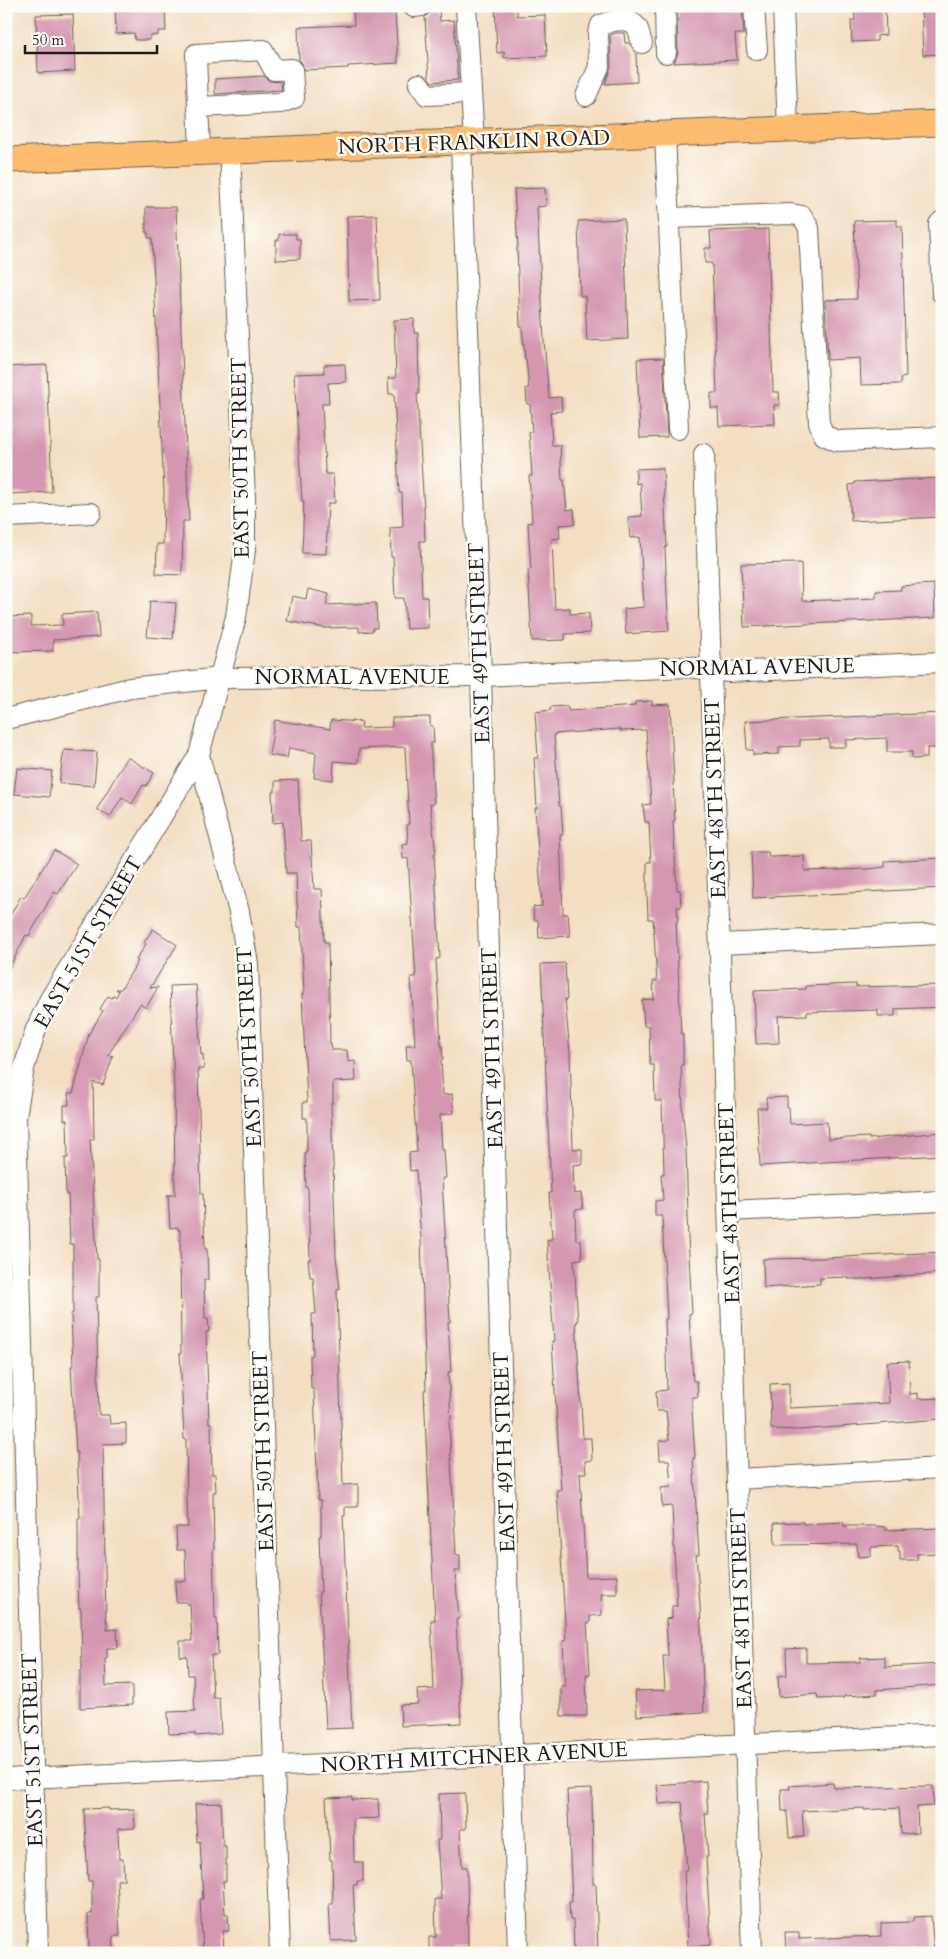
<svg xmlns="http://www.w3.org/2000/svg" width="948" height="1959" font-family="Cardo,serif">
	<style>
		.building { fill: #d496b0 }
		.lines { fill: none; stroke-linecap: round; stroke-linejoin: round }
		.minor-casing { stroke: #676056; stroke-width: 22 }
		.major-casing { stroke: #676056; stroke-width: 27 }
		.minor { stroke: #fff; stroke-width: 20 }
		.major { stroke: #fdbc70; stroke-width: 25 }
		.labels { text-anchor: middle; stroke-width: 5; stroke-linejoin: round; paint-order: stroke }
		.street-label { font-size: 21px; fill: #1c1c1c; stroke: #fdfcf7 }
	</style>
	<rect width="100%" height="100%" fill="#fdfcf7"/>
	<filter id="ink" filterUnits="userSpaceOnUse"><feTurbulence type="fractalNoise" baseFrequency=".02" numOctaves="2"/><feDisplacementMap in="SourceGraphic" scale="10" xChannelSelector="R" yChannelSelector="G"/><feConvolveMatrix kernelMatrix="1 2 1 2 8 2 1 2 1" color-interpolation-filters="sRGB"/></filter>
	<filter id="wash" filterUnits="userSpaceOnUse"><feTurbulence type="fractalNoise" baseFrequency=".0096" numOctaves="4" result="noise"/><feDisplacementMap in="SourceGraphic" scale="20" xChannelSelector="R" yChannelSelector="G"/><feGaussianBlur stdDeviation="1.12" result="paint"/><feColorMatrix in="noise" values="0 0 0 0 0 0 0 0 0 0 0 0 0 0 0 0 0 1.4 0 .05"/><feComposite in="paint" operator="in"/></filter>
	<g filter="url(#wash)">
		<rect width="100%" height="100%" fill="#f3dec1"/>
		<g id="blocks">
			<g class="building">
				<path d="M115 6H165L166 31H158V35L150 36V40H135L134 33 116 34Z"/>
				<path d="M353 6H386V11H395L398 63 348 66V68L304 70 302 63 299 60 298 27 354 25Z"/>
				<path d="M495 6H517V16L545 15 547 56 504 58V52L497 53Z"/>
				<path d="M677 6H742L744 34H735L737 60 674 63 678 53Z"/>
				<path d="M885 6 886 35 877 36V41L852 42 851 20H855L854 7Z"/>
				<path d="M921 6H942V54L923 55Z"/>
				<path d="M432 10H439L440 21 454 20 458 80 432 82 429 78 425 17Z"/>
				<path d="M73 14 75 71 38 73 36 15Z"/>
				<path d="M616 33H624L625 43H629L636 53 637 82 605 84 611 67 610 35Z"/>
				<path d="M264 76 269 81 281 82 282 90 215 94V79Z"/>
				<path d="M545 188 546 206 537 207 544 341 549 398 561 397 562 411 550 412 552 445H560L562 480H564L567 510 574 509 575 524 559 525 560 538 552 539 555 609 570 608V614L589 613 590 633 565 634V640L532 641 528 570 531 569 528 523 532 522 529 476H532L529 432H532L530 404H527L526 388H529L526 359H525L522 327H520L517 247H518L514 189Z"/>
				<path d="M146 207H176L189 521H183L182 575 156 574 157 544H163L164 491 152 238H148V233H146Z"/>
				<path d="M377 215 380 300 349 301 347 216Z"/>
				<path d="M624 219 628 339 587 341 585 296H580L578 221Z"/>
				<path d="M897 220V226H902L906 377 901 378V384L861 385 860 358 828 360 825 300 857 299 854 221Z"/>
				<path d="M768 229 773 392H779L780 405H774L775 424 719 426 718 408H711V393H717L712 263H705V248H711L710 231Z"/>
				<path d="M279 234H296V239H300V259L276 260V240H279Z"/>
				<path d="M414 319V333H418L419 394H417L424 510 425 541H420L422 597H427L428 628 406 629 404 598H395L393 557H391L390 528 403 527 402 493H399L394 394H389L388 378H396L394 320Z"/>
				<path d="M663 358 667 437 640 438 637 359Z"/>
				<path d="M345 364 346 382 328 383 329 404H322L325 470 326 474H333L335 503H328L326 554 302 553 304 501H302L294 374 324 373V365Z"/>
				<path d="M47 365 52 492 6 494V367Z"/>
				<path d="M663 468 667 547H665L667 596 669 631 626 634 624 609 644 607 640 537 630 538 628 517 642 516 640 483 636 484V469Z"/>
				<path d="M942 478V517L851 521 849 485 855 484V482Z"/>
				<path d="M801 563 802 601 876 598V591L901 590V586L934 584 935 618 744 627 741 564Z"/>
				<path d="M308 589 329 594 326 605 376 603 377 628H373V631L359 632V627L325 628 287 621 292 596 306 599Z"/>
				<path d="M150 601 176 603 173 639 147 637Z"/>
				<path d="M97 612 99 637 53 640V651L6 652V617L31 616V626L63 625 62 614Z"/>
				<path d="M652 701V705L670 704 674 782H673L675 820 673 821 677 890H680L681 907H677L678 921 676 922 681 1034H683V1065H681L683 1105H682L686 1149 688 1217H687L692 1313 689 1314 693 1381H697L698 1397H692V1409L695 1458H693L699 1555H696L700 1605 704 1712 637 1716 635 1691 665 1690 663 1656H668L666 1619 672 1618V1606H677L672 1508 671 1506 662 1507 661 1488 671 1487 669 1460H660L659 1441 669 1440 666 1411H657L656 1391 667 1390 665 1319H667L662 1216H655V1201L663 1200 661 1174H664L662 1101H655L654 1065H650L649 1026H644L642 1000 654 999 653 981H657L653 919H648L647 891V862H651L649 822H645L643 805 651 804 646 730 620 731V729L554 734 559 806H561L563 835H560L563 914H568L570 936 539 938 538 920H534L533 907 542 906 535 808H537L534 758H538L535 712 551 710 550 707 567 706 569 711 635 706V702Z"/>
				<path d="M942 713V748H927V758L912 759V752H887V738L846 740V747H829V739L800 740V746L779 747V754L753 755V750H747L745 721Z"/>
				<path d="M430 717V726H433L434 743H431V758L434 804H430L436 854H434L440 958 436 959 441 1045H442L443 1059 441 1060 443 1095 452 1094 454 1113 440 1115 442 1150H444L446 1178H442L450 1322H448L451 1372H448L451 1420 449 1421 456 1555H460V1571H455L459 1619H456L461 1723 401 1726 400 1705 418 1704 417 1690 434 1689 431 1620H435L426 1439 424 1390H426L421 1239 416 1170 410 1171 409 1153 417 1152 411 1060H407L406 1045H415L411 977H416L408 858 403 859 402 844 408 843 407 824H409L405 747 359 749 358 763 334 761 333 780 314 778 316 753 289 748 287 758 269 755 275 720 330 729 331 720 362 722 361 728 392 727V718Z"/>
				<path d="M64 750 97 752 94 786 59 783Z"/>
				<path d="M127 757 154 773 146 786 143 785 132 804 122 797 110 817 97 809Z"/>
				<path d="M17 768 52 771 49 797 14 794Z"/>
				<path d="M298 780 301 841H311L314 889H322L324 942H328L330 1044H331L332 1050H347L348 1062 355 1061 356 1081 333 1082V1103H331L336 1257 340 1289 337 1290 343 1485 358 1484V1507H345V1516H343L352 1728 326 1729 319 1592H321L319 1536H321V1500H318L314 1389H311L310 1356 313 1355 312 1314H316L313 1277H310L308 1260H310L308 1188H306L305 1152 307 1151V1118H303V1102H307L302 994H304L301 927H298L296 873H286L283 822 273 823 272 792H275V781Z"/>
				<path d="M54 850 77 864 58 894 54 892 29 936 26 935 6 975V923L21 896 24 898Z"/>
				<path d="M751 852H768L769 857 804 856 805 871 869 869 885 867V861L942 858V888L753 898Z"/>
				<path d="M153 929 177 945 150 988 158 987 146 1008 140 1004 108 1055 113 1056 103 1085 93 1082 94 1139 90 1140 97 1259H99V1297H96L99 1415H109L110 1424 126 1423V1443L103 1444 106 1621H107V1630L117 1629 118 1648H107V1658H105L106 1686 132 1685V1705L80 1708V1671H82L81 1608H79L78 1571V1518H80L77 1453H76L71 1366H73L71 1314 73 1313V1244H70L68 1194 66 1195 65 1158H68L67 1120H64V1105H69L68 1093H73L89 1034 103 1011 100 1009 108 996 112 998 114 995 116 997 119 991 116 989H121L138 961 136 960 146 944 144 942Z"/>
				<path d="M565 963 567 999H565L570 1053 573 1149H582V1164L573 1165 574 1194 581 1193 583 1209 575 1210 576 1240H581L582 1259 574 1260 578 1322H576L583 1438H591L592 1460 585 1461 586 1473H580L586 1577 617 1576V1594H601L602 1615 590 1616V1623H587L590 1674 586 1675 587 1716H561V1686H565L563 1641 566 1640 557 1490H561L552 1341H554L547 1240 552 1239 549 1193H551L541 964Z"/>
				<path d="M856 984V987L942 985V1007L895 1009V1016H878V1010L807 1012V1015L778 1016 779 1043 756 1044 754 991 806 989V986Z"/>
				<path d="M196 985 201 1055 203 1054 204 1069H198L201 1194H203L205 1249H207L208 1280H204L205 1318H208L209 1332H206L209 1423H211L212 1474H215L216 1492H213L214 1549H213L215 1618H217L218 1655H211L213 1698 219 1697 221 1734 195 1736V1733L169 1734 168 1712 195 1711 193 1675H188L187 1656 180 1657V1641H192L190 1604H187V1602H176L175 1581H186L185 1550H177L176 1527H188L187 1500 186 1439H184L180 1353H181L180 1230H178V1227L170 1228 168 1195H175L174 1089 170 986Z"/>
				<path d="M787 1097V1107H789L790 1124 827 1122 828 1139 869 1137V1139L942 1132V1155L760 1166 757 1108H767L766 1098Z"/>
				<path d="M942 1252V1273L865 1279H848V1277L820 1278V1284L764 1288 763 1259 825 1258Z"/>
				<path d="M909 1361 910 1394 918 1393V1399L942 1398V1419L799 1430 771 1429 770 1384 789 1383V1408L889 1403 887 1362Z"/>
				<path d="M803 1522V1524L843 1522 844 1526H875L885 1527V1530L942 1528V1553L917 1554V1560H900V1551H898V1546L871 1547V1556L858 1557 857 1544 775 1545 774 1523Z"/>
				<path d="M806 1648V1663L860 1662V1658L885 1657V1667L942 1664V1685L877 1690V1694L844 1696V1698L818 1699 817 1694 779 1697 778 1676 787 1675 786 1649Z"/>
				<path d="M706 1781 708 1814H705L708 1857H706L711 1945 688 1947 684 1870H687L682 1802 659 1804 657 1785Z"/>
				<path d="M833 1783 834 1788 933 1786 934 1806 917 1807 918 1833 901 1834 899 1808 864 1810V1808L802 1811 804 1837 789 1838 787 1811H782L781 1789H790L789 1786Z"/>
				<path d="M592 1789 593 1884H596L598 1953H574L573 1920H570L569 1902H572L567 1790Z"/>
				<path d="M465 1793 466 1829H460L462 1867H467L468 1947 452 1948 453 1953H429V1937H436L435 1899H441L437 1840H440L439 1794Z"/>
				<path d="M352 1797V1800L378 1799 379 1818 353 1819 354 1862H363V1881H357V1885H353L356 1940 331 1941 329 1904H333L332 1860H330L329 1836H328L326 1798Z"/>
				<path d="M221 1803 223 1846H226V1881H223L225 1914H228L229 1931H223L224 1953H203L200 1899H203L200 1841 197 1842 195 1804Z"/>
				<path d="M109 1808V1810L134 1809 135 1828 118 1829 119 1859H123L124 1880H117L120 1936H113L114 1950 89 1951 88 1914H92V1881H88L84 1809Z"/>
				<path d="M931 1916 934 1953H786L785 1932H799V1939L881 1936V1923L912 1922 914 1917Z"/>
			</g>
		</g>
	</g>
	<g filter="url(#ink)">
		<use href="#blocks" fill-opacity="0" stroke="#676056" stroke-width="1"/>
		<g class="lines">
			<g class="minor-casing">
				<g id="minor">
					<path d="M466 6 474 142"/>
					<path d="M665 6 666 53"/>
					<path d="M754 6 757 50"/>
					<path d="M783 6 788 129"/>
					<path d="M414 7 421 6"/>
					<path d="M419 84 427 95 471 93"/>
					<path d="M586 96 599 67 598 33 601 25C611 21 628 16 637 27 639 30 640 38 642 43"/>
					<path d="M198 107 281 103 294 98 292 69 274 70 263 50 196 54C197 87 199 120 200 153"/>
					<path d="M665 134 678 429"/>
					<path d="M461 143 481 676 518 1953"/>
					<path d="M230 151 245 499V550L236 617 199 755 239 912 248 964 280 1953"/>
					<path d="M669 218 791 214 802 216 809 228 819 423 824 435 837 441 942 437"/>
					<path d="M942 221 939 224 942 293"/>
					<path d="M704 454 752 1953"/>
					<path d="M6 517 91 513"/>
					<path d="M6 719 130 688 220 678 481 676 688 667 729 672 942 662"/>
					<path d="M720 944 942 934"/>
					<path d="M729 1211 942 1201"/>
					<path d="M737 1479 942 1468"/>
					<path d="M6 1779 942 1735"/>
					<path d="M38 1953 16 1117 24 1068 36 1029 50 999 199 755"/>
				</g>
			</g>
			<g class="major-casing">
				<path id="major" d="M6 160 942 123"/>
			</g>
			<use href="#minor" class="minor"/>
			<use href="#major" class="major"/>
		</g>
	</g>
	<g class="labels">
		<g class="street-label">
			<text transform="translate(474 142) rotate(-2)" y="7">NORTH FRANKLIN ROAD</text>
			<text transform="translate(240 458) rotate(-91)" y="7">EAST 50TH STREET</text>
			<text transform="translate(479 643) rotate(-92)" y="7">EAST 49TH STREET</text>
			<text transform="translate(757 667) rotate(-1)" y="7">NORMAL AVENUE</text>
			<text x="352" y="684">NORMAL AVENUE</text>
			<text transform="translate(715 798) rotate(-92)" y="7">EAST 48TH STREET</text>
			<text transform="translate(88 942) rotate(-60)" y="7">EAST 51ST STREET</text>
			<text transform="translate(249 1047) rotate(-93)" y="7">EAST 50TH STREET</text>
			<text transform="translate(492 1048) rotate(-92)" y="7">EAST 49TH STREET</text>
			<text transform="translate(729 1203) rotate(-92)" y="7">EAST 48TH STREET</text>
			<text transform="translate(263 1451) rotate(-92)" y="7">EAST 50TH STREET</text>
			<text transform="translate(504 1452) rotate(-92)" y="7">EAST 49TH STREET</text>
			<text transform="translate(741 1608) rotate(-92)" y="7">EAST 48TH STREET</text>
			<text transform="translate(32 1750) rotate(-92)" y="7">EAST 51ST STREET</text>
			<text transform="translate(474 1757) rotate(-3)" y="7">NORTH MITCHNER AVENUE</text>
		</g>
	</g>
	<rect width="948" height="1959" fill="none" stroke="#fdfcf7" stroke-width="25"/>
	<path d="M25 45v8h132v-8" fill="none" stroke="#1c1c1c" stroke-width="2.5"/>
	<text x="32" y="45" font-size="15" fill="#1c1c1c" stroke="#fdfcf7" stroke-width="4" paint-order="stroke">50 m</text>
</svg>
